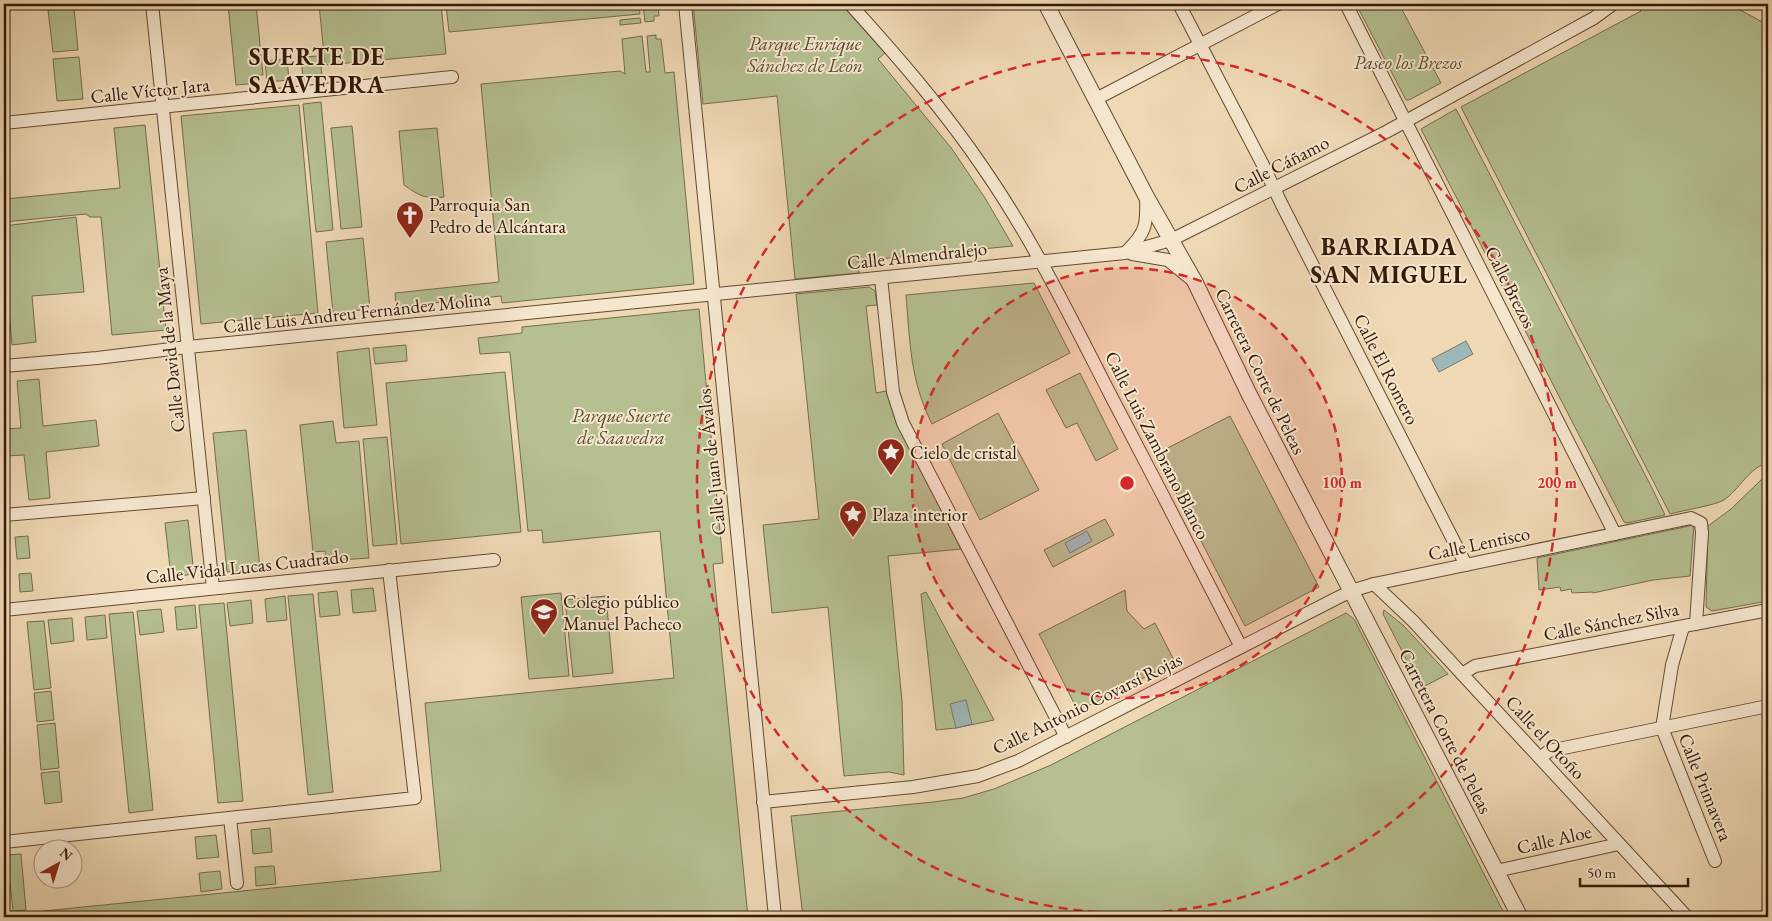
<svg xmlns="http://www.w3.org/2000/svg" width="1772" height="921" font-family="'EB Garamond',serif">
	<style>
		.green { fill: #b5bf90; stroke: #746c4c }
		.water { fill: #9db8b7; stroke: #737971 }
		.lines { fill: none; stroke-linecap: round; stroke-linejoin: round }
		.minor-casing { stroke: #624a32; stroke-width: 14 }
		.tertiary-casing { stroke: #624a32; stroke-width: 17 }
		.minor { stroke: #f5e6ce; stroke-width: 12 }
		.tertiary { stroke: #f5e6ce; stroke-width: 15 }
		.ring { fill: none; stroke: #d62828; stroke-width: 2.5; stroke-dasharray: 9 6 }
		.labels { text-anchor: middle; stroke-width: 4; stroke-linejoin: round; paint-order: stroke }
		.park-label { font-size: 19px; font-style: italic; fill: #5a4c30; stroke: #f5e6ce }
		.street-label { font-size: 19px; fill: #331a07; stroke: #f5e6ce }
		.poi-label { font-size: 19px; fill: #331a07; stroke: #f5e6ce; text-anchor: start }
		.district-label { font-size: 24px; font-weight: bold; letter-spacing: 1px; fill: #331a07; stroke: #f5e6ce }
		.centre { fill: #d62828; stroke: #f5e6ce; stroke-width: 2.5 }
		.ring-label { font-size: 15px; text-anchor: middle; font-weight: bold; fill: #d62828; stroke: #f5e6ce; stroke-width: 4; stroke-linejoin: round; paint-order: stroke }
	</style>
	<rect width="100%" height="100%" fill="#efd8b4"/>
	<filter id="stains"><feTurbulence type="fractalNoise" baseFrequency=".004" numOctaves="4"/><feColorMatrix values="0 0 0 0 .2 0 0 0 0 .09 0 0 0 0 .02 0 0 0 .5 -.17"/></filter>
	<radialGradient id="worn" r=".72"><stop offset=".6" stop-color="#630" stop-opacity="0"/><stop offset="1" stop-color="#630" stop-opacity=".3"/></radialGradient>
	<g class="green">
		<path d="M228 4H256L263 75H257L258 83 236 85Z"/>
		<path d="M319 4H441L446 54 325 65Z"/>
		<path d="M462 4H639L640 14 449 32 446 5Z"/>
		<path d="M643 4H658L659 16H654V21L645 22Z"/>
		<path d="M693 4H841L885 53 878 59 952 149 985 198 1013 246 858 261 859 273 795 279 777 96 703 104Z"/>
		<path d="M1356 4H1399L1441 83 1409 100H1406Z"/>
		<path d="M1635 4H1729L1768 25V463C1749 467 1740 489 1724 500 1713 506 1684 510 1670 514L1461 107 1641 11Z"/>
		<path d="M74 8 78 50 53 52 48 10Z"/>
		<path d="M640 18 641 23 620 25V20Z"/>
		<path d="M656 35V39H661L665 73 674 72 694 284 502 303 501 296 396 307 395 293 499 282 481 84 620 71 625 74 622 39 642 36 646 72H650L647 36Z"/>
		<path d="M320 56 322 76 303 78 301 57Z"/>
		<path d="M79 57 83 99 57 101 53 59Z"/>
		<path d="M287 59 289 80 267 82 265 61Z"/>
		<path d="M321 102 333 230 316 232 303 104Z"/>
		<path d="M299 105 318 313 201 324 181 116Z"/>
		<path d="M1456 109 1653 490 1665 515 1627 523 1624 522 1421 129Z"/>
		<path d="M145 125 166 330 112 335 101 217H90L86 214 4 222V199L120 188 114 128Z"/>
		<path d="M352 126 362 227 341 229 331 128Z"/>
		<path d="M437 128 444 197C424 199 420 196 404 185L399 131Z"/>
		<path d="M76 217 84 292 32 296 36 342 12 345 8 299H4L5 272 4 226Z"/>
		<path d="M363 238 370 309 333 313 326 242Z"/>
		<path d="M1034 283 1070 353 932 424C910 380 910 342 906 295Z"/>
		<path d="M869 287 875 291 877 305 866 306 876 393 886 391 896 420 961 549 888 556 902 701 904 775 889 772 844 776 828 607 772 613 763 525 819 519 796 294Z"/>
		<path d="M699 309 723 563 713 564 748 917H15L14 914 441 871 425 703 674 678 660 531 543 543 542 530 528 531 510 352 480 354 478 338 522 333V327Z"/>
		<path d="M406 345 407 361 375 364 373 348Z"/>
		<path d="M369 348 377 425 344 428 337 352Z"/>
		<path d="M505 372 521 532 401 544 386 383Z"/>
		<path d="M1080 373 1118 449 1096 461 1077 423 1066 428 1046 390Z"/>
		<path d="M39 379 43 426 96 420 99 446 46 452 50 498 29 500 24 455 4 456V429L21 428 17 381Z"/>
		<path d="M998 413 1039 490 980 520 942 444Z"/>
		<path d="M1230 416 1319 587 1245 626 1156 454Z"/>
		<path d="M333 421 336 443 359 441 369 558 326 561 325 551 313 552 300 425Z"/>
		<path d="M246 430 260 569 227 572 213 433Z"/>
		<path d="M387 437 397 544 373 546 363 439Z"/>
		<path d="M1768 475V601L1712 611 1706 607 1708 526 1731 509 1761 480Z"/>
		<path d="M1105 519 1114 535 1053 567 1044 550Z"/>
		<path d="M188 520 194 574 171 577 165 523Z"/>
		<path d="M1694 525 1690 576 1653 580 1593 593V592L1572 593 1571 589 1561 591 1560 587 1539 590 1537 558Z"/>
		<path d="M28 536 30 558 17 559 15 537Z"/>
		<path d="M31 573 33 591 20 592 19 574Z"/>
		<path d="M373 588 376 611 353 613 351 590Z"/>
		<path d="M1125 590 1127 611 1144 629 1155 623 1175 662 1078 711 1039 634Z"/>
		<path d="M337 591 340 615 320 617 318 593Z"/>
		<path d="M926 592 994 720 956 728 936 730 921 594Z"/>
		<path d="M561 593 569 676 529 679 521 597Z"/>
		<path d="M313 594 333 792 308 795 288 596Z"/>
		<path d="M285 596 287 620 267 622 265 599Z"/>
		<path d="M606 596 613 673 573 677 565 600Z"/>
		<path d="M251 600 253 623 230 626 227 603Z"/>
		<path d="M224 603 243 801 218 803 199 605Z"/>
		<path d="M195 605 197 628 177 630 175 607Z"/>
		<path d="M161 609 164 632 140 635 137 611Z"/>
		<path d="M1384 610 1403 625 1448 674 1421 688 1383 614Z"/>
		<path d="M133 612 153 810 129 813 109 614Z"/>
		<path d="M1346 613 1354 619 1506 917H803L791 816 933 802 963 798 994 789 1051 765Z"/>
		<path d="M105 615 107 638 87 640 85 617Z"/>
		<path d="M72 618 74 641 51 644 48 620Z"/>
		<path d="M44 621 51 688 34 690 27 622Z"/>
		<path d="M51 691 54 720 37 722 34 693Z"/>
		<path d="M55 723 59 768 41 770 37 725Z"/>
		<path d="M59 771 62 802 45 804 41 773Z"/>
		<path d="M270 828 272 852 253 854 251 830Z"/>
		<path d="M216 835 219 857 197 859 195 837Z"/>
		<path d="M21 854 26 910 13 911 7 855Z"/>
		<path d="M274 866 276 884 256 886 255 867Z"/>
		<path d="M220 871 222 889 201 892 199 873Z"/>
	</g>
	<g class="water">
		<path d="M1466 341 1473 354 1439 372 1432 359Z"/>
		<path d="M1087 531 1092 541 1070 553 1065 543Z"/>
		<path d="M966 700 972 724 956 728 950 704Z"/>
	</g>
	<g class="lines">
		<g class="minor-casing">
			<g id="minor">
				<path d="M152 4 213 588"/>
				<path d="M685 4 775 917"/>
				<path d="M850 4C898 57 944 110 984 169 1033 240 1071 318 1110 394 1154 478 1198 563 1241 647"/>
				<path d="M1179 4 1263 165 1282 205 1466 565"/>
				<path d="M1346 4 1615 534"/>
				<path d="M1096 99 1278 4"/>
				<path d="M4 123 452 77"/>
				<path d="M1127 251C1147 232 1147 223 1146 196"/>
				<path d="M1132 254 1168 260 1190 278"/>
				<path d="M881 278 893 392 903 423 1066 737"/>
				<path d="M4 366 97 358 188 347 1125 253 1171 240 1189 231 1386 132 1594 18 1613 4"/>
				<path d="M4 515 204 498"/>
				<path d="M1374 584 1413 621 1687 917"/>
				<path d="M4 610 494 560"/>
				<path d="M1683 627 1672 665 1662 728 1715 861"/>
				<path d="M1462 674 1475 666 1768 610"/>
				<path d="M1540 758 1549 751 1768 706"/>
				<path d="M763 802 913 787 978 776 1018 761 1351 591 1374 584 1691 518 1701 523 1702 533 1696 624"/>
				<path d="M230 818 237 883"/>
				<path d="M4 842 415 798 389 570"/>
				<path d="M1496 871 1619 844"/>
			</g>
		</g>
		<g class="tertiary-casing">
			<path id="tertiary" d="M1046 4 1146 196 1195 282 1249 394 1520 917"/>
		</g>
		<use href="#minor" class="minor"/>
		<use href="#tertiary" class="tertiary"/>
	</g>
	<circle cx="1127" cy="483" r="215" fill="#d62828" fill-opacity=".12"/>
	<g class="ring">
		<circle cx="1127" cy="483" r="215"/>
		<circle cx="1127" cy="483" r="430"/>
	</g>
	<defs>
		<g id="church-pin" transform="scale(1.4375)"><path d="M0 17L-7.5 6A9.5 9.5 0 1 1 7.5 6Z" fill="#8f2418" stroke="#f5e6ce"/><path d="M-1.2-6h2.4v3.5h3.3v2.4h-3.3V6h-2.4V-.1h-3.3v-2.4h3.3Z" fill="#fff"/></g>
		<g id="sight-pin" transform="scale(1.4375)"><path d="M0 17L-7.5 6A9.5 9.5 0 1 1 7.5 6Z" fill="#8f2418" stroke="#f5e6ce"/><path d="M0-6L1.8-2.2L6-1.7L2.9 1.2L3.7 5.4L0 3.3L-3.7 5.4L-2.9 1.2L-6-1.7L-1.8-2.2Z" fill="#fff"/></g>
		<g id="school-pin" transform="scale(1.4375)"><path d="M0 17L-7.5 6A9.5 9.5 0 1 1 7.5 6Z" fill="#8f2418" stroke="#f5e6ce"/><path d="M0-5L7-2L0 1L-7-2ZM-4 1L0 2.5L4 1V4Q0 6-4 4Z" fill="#fff"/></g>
	</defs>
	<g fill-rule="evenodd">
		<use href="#church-pin" x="410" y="215"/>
		<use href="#sight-pin" x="891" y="452"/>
		<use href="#sight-pin" x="853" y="514"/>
		<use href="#school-pin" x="544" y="612"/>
	</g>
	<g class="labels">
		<g class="park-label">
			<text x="805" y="50">Parque Enrique<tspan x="805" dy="22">Sánchez de León</tspan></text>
			<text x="1408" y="69">Paseo los Brezos</text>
			<text x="621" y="422">Parque Suerte<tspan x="621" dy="22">de Saavedra</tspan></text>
		</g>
		<g class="street-label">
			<text transform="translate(150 90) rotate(-6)" y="7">Calle Víctor Jara</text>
			<text transform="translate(1281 164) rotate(-27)" y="7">Calle Cáñamo</text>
			<text transform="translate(917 255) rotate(-6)" y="7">Calle Almendralejo</text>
			<text transform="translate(1511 287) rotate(63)" y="7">Calle Brezos</text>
			<text transform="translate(357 312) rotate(-6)" y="7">Calle Luis Andreu Fernández Molina</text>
			<text transform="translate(169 350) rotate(-96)" y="7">Calle David de la Maya</text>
			<text transform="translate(1387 369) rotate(63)" y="7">Calle El Romero</text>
			<text transform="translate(1261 371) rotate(64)" y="7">Carretera Corte de Peleas</text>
			<text transform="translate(1158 445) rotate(63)" y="7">Calle Luis Zambrano Blanco</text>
			<text transform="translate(711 462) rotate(-96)" y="7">Calle Juan de Ávalos</text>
			<text transform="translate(1479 543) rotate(-12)" y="7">Calle Lentisco</text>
			<text transform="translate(247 566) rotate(-6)" y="7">Calle Vidal Lucas Cuadrado</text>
			<text transform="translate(1611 621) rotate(-11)" y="7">Calle Sánchez Silva</text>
			<text transform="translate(1087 703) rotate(-26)" y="7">Calle Antonio Covarsí Rojas</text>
			<text transform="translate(1446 731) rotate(63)" y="7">Carretera Corte de Peleas</text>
			<text transform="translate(1546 737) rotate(47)" y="7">Calle el Otoño</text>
			<text transform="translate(1706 787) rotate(68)" y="7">Calle Primavera</text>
			<text transform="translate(1554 839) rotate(-13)" y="7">Calle Aloe</text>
		</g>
		<g class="poi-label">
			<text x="429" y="211">Parroquia San<tspan x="429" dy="22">Pedro de Alcántara</tspan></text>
			<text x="910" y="459">Cielo de cristal</text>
			<text x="872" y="521">Plaza interior</text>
			<text x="563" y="608">Colegio público<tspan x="563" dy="22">Manuel Pacheco</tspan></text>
		</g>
		<g class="district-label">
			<text x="317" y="65">SUERTE DE<tspan x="317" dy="28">SAAVEDRA</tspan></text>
			<text x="1389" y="255">BARRIADA<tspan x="1389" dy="28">SAN MIGUEL</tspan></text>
		</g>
	</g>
	<circle cx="1127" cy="483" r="8" class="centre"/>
	<g class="ring-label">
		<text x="1342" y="488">100 m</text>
		<text x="1557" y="488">200 m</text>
	</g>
	<rect width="1772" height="921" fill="none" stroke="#efd8b4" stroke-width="20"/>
	<rect x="5" y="5" width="1762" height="911" fill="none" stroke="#331a07" stroke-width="2.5"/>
	<rect x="10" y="10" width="1752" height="901" fill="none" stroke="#331a07"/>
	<g transform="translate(58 864) rotate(39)"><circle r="24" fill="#f5e6ce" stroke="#a7947e"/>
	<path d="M0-4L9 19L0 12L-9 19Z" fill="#8f2418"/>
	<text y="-8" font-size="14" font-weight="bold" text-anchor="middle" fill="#331a07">N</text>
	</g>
	<path d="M1580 878v8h108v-8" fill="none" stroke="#331a07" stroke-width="2.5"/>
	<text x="1587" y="878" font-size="15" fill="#331a07" stroke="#f5e6ce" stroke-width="4" paint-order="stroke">50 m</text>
	<rect width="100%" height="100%" filter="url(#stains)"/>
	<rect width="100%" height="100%" fill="url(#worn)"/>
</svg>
